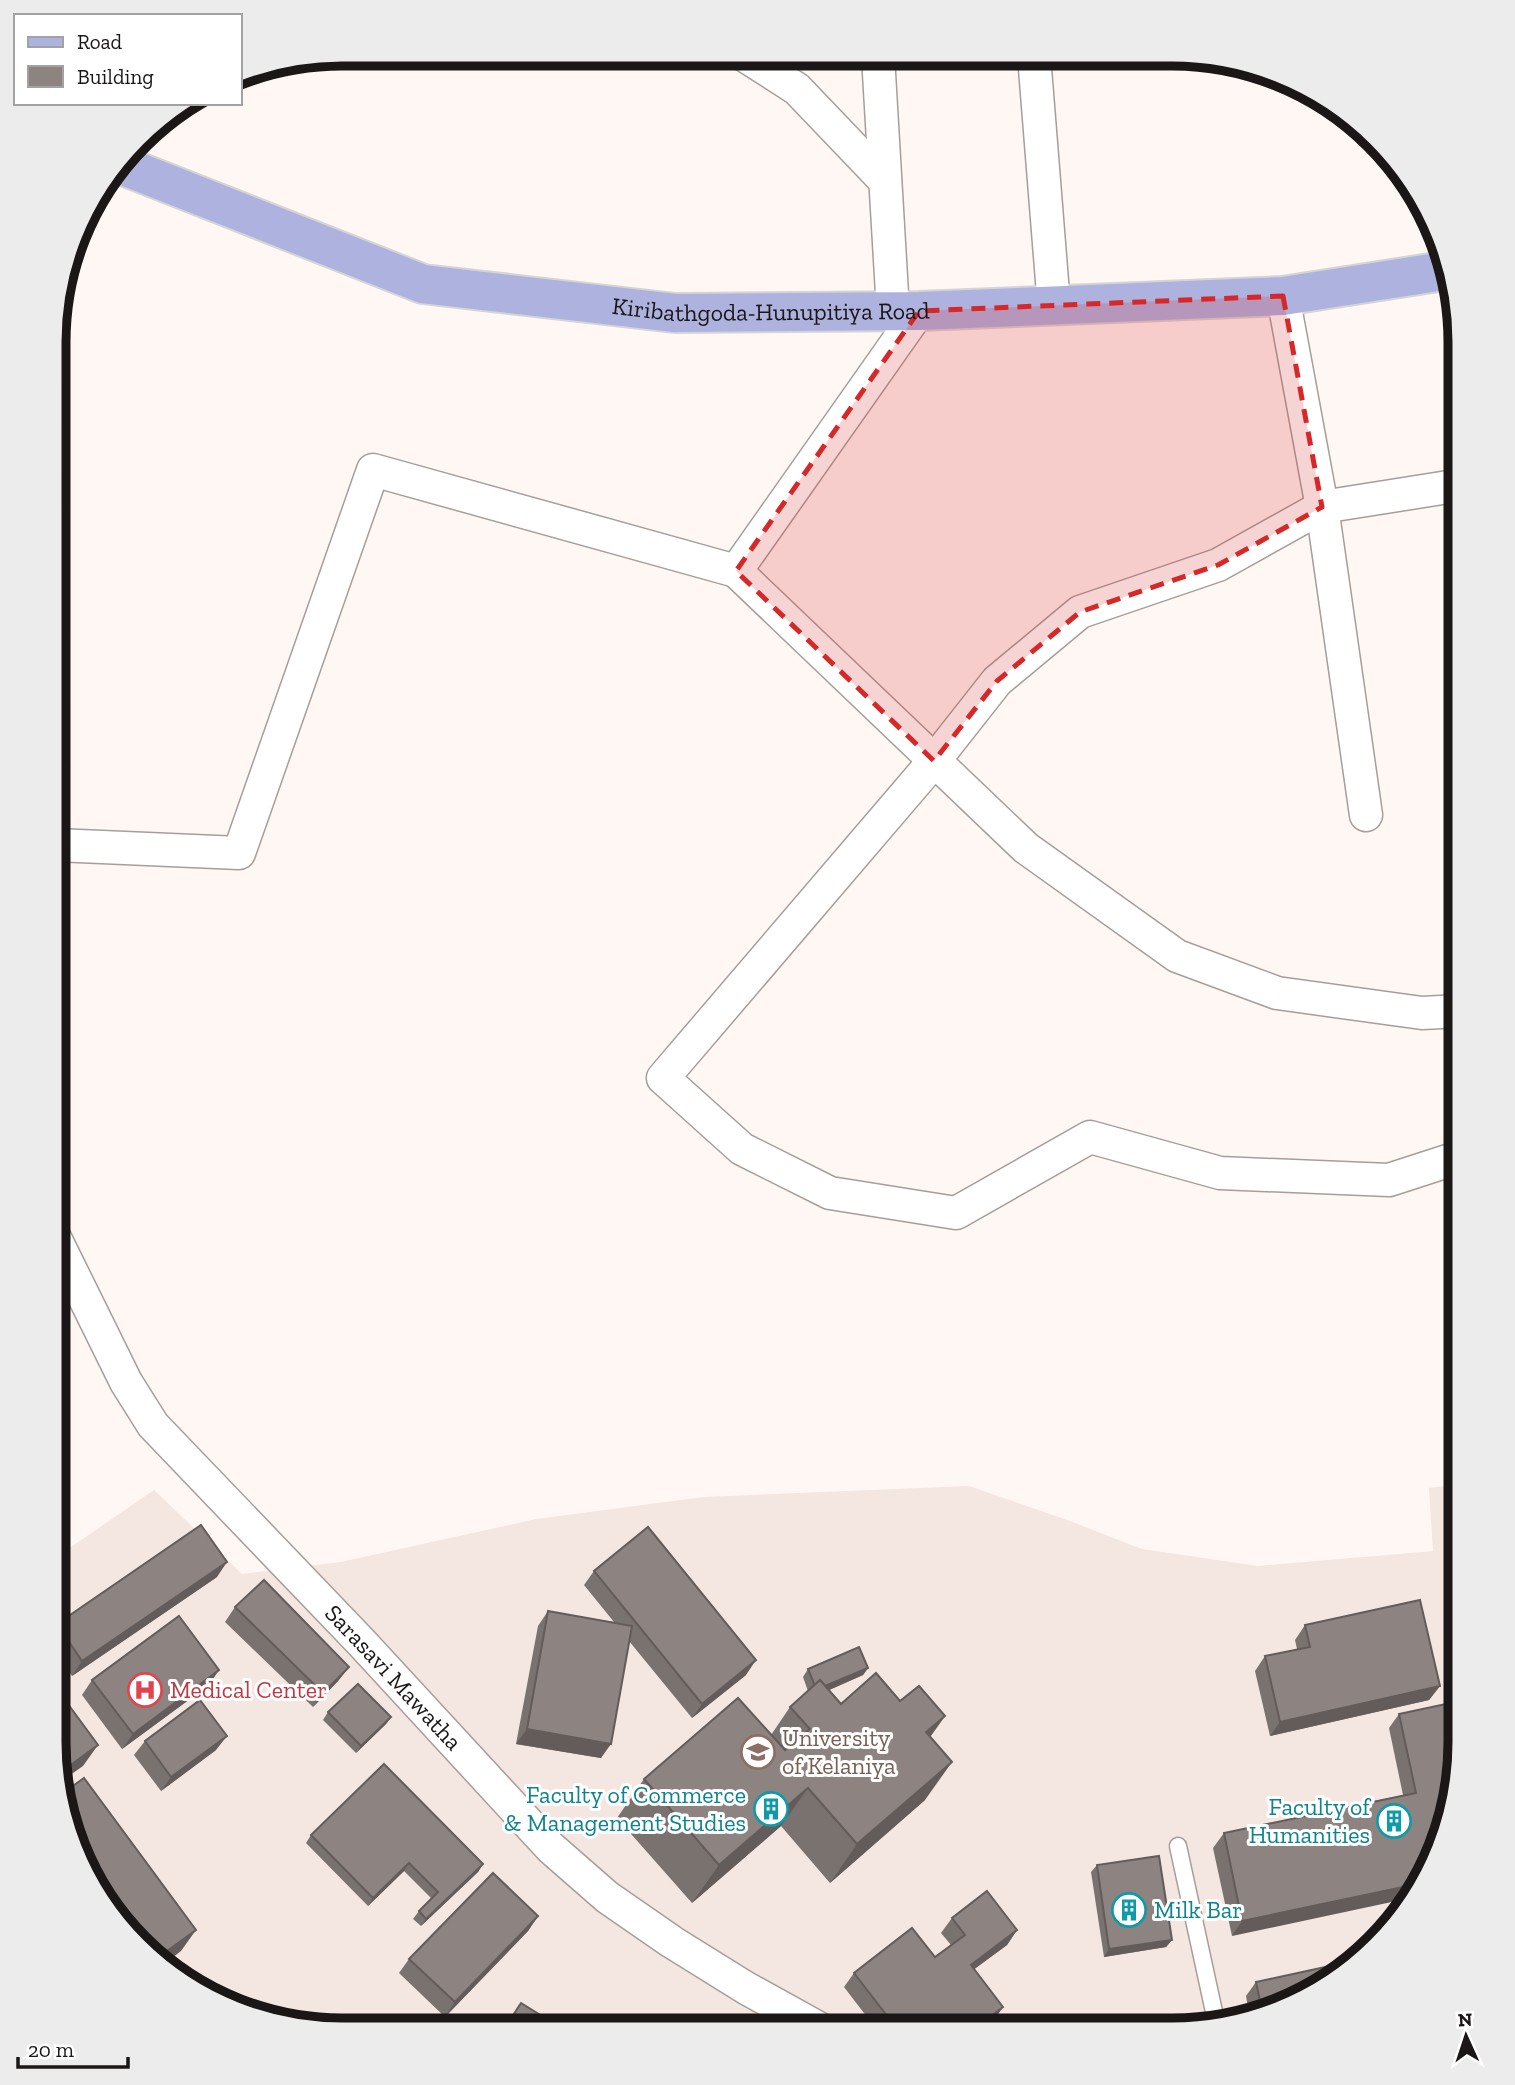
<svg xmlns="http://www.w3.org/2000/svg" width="1515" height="2085" font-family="'Zilla Slab',serif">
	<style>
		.built { fill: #f4e6e1 }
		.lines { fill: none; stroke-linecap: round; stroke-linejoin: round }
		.service-casing { stroke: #a69e9a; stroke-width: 19 }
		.minor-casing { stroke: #a69e9a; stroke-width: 35 }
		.primary-casing { stroke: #d6d5d5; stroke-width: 42 }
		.service { stroke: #fff; stroke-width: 16 }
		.minor { stroke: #fff; stroke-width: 32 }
		.primary { stroke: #aeb2df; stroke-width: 38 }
		.wall { fill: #79726f }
		.shaded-wall { fill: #635c5a }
		.building { fill: #8d8481; stroke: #635c5a; stroke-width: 2 }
		.marked { fill: #d62828; fill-opacity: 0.2; stroke: #d62828; stroke-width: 5; stroke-dasharray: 14 9; stroke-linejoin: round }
		.labels { text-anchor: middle; stroke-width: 6; stroke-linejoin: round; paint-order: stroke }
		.street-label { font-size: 24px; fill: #1a1716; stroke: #fff }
		.health-label { font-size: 24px; fill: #be3a42; stroke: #fff; text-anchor: start }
		.education-label { font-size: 24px; fill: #785e54; stroke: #fff; text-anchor: start }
		.culture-label { font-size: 24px; fill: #0d838f; stroke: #fff; text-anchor: end }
		.rim { fill: none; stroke: #1a1716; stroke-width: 9 }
	</style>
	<rect width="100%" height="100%" fill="#fff7f4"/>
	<path class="built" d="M1460 1484V1761L1445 1835 1412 1903 1362 1959 1299 2001 1173 2031 306 2028 182 1982 126 1932 84 1869 54 1743 55 1558 154 1490 242 1574 341 1562 536 1519 704 1497 969 1486 1067 1520 1142 1549 1258 1566 1433 1551 1429 1488Z"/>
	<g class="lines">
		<g class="service-casing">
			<path id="service" d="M1178 1846 1216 2021"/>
		</g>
		<g class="minor-casing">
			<g id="minor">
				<path d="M744 55 797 89 885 181"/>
				<path d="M878 56 893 311"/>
				<path d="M1034 56 1054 306"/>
				<path d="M1283 296 1322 507 1366 815"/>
				<path d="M736 571 1026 848 1177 956 1277 993 1422 1013 1460 1011"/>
				<path d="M56 845 239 853 373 470 736 571 919 311"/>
				<path d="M1460 1157 1389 1180 1220 1173 1090 1137 956 1213 830 1193 742 1149 663 1078 934 761 997 681 1080 612 1218 565 1322 507 1461 485"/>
				<path id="s1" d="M55 1238 126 1382 153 1425 362 1643 551 1848 607 1897 672 1942 746 1988 822 2030"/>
			</g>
		</g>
		<g class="primary-casing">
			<g id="primary">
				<path id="s2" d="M121 165 423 284 675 313 919 311 1283 296 1444 271"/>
			</g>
		</g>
		<use href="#service" class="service"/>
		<use href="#minor" class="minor"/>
		<use href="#primary" class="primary"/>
	</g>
	<g class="wall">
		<path d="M594 1571 746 1675 692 1718 629 1641 601 1758 516 1744 538 1626 548 1611 614 1622 584 1585Z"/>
		<path d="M217 1577 72 1676 54 1650V1627L57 1624Z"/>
		<path d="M235 1607 349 1667 338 1681 313 1707 225 1622Z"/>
		<path d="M1305 1625 1440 1686 1429 1700 1270 1736 1255 1671 1265 1656 1297 1649 1295 1640Z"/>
		<path d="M868 1668 863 1675 829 1690 841 1704 900 1701 945 1716 930 1737 925 1800 830 1883 781 1826 692 1903 617 1818 644 1779 771 1735 790 1707 808 1691 803 1677 808 1669Z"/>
		<path d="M92 1680 209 1685 122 1749 82 1695Z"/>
		<path d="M328 1712 391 1717 386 1724 356 1753 323 1720Z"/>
		<path d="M1399 1714 1460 1761 1232 1936 1213 1848 1224 1833 1403 1795 1389 1728Z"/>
		<path d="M145 1741 216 1750 161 1791 134 1755Z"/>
		<path d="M311 1835 483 1864 478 1872 421 1926 413 1919 419 1911 432 1899 404 1871 368 1906 306 1843Z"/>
		<path d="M1097 1865 1172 1940 1166 1947 1104 1957 1091 1872Z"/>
		<path d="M538 1916 528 1931 445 2017 399 1973 409 1959Z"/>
		<path d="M952 1918 1017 1930 1007 1945 974 1969 1003 2007 993 2021 989 2024 994 2030H877L844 1987 854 1973 935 1957 951 1945 941 1933Z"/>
		<path d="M1256 1982 1299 2001 1249 2013 1246 1996Z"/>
	</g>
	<g class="shaded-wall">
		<path d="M227 1562 217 1577 72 1676 82 1661Z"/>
		<path d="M756 1660 746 1675 692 1718 702 1704Z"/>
		<path d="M349 1667 338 1681 313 1707 323 1693Z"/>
		<path d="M868 1668 863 1675 811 1698 816 1690Z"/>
		<path d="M219 1670 209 1685 122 1749 133 1734Z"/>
		<path d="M1440 1686 1429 1700 1270 1736 1280 1722Z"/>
		<path d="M945 1716 918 1754 926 1732Z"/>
		<path d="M391 1717 386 1724 356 1753 361 1746Z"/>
		<path d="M527 1729 611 1744 601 1758 516 1744Z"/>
		<path d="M227 1736 216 1750 161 1791 171 1777Z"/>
		<path d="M98 1745 83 1766 63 1780 61 1772Z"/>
		<path d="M952 1762 925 1800 830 1883 857 1844Z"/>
		<path d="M808 1788 781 1826 692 1903 719 1865Z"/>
		<path d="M409 1863 404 1871 368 1906 373 1898Z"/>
		<path d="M483 1864 478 1872 421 1926 426 1919Z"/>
		<path d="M1422 1883 1415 1897 1232 1936 1242 1921Z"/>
		<path d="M538 1916 528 1931 445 2017 455 2002Z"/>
		<path d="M196 1930 181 1951 163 1965 156 1959Z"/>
		<path d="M1017 1930 1007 1945 961 1979 971 1965Z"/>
		<path d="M1172 1940 1166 1947 1104 1957 1109 1949Z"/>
		<path d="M1003 2007 993 2021 981 2030 986 2020Z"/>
	</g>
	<g class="building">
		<path d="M201 1525 227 1562 82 1661 57 1624Z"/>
		<path d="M648 1527 756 1660 702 1704 594 1571Z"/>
		<path d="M264 1580 349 1667 323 1693 235 1607Z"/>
		<path d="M1420 1600 1440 1686 1280 1722 1265 1656 1310 1647 1305 1625Z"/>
		<path d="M548 1611 632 1626 611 1744 527 1729Z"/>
		<path d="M179 1616 219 1670 133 1734 92 1680Z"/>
		<path d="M859 1647 868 1668 825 1686 820 1680 815 1686 808 1669Z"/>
		<path d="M876 1673 900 1701 919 1686 945 1716 926 1732 952 1762 857 1844 808 1788 719 1865 644 1779 738 1698 785 1750 810 1729 790 1707 820 1680 841 1704Z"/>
		<path d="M358 1684 391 1717 361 1746 328 1712Z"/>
		<path d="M65 1700 98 1745 61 1772 54 1742V1708Z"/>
		<path d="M200 1700 227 1736 171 1777 145 1741Z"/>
		<path d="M1460 1701V1761L1445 1835 1422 1883 1242 1921 1224 1833 1416 1793 1399 1714Z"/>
		<path d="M384 1764 483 1864 426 1919 419 1911 438 1892 409 1863 373 1898 311 1835Z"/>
		<path d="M84 1778 196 1930 156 1959 126 1932 114 1914H115L84 1869 66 1791Z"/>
		<path d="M1159 1856 1172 1940 1109 1949 1097 1865Z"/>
		<path d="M493 1873 538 1916 455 2002 409 1959Z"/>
		<path d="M987 1891 1017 1930 971 1965 1003 2007 986 2020 994 2030H898L854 1973 912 1928 935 1957 965 1935 952 1918Z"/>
		<path d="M1362 1959 1299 2001 1262 2010 1256 1982Z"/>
		<path d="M521 2003 563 2029H504Z"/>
	</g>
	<path class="marked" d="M1283 296 1322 507 1218 565 1080 612 997 681 934 761 736 571 919 311Z"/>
	<defs>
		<g id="hospital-ring" transform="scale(1.75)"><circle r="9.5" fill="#fff" stroke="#e0444e" stroke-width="1.5"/><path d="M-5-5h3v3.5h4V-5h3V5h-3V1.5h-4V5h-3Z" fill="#e0444e"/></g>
		<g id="university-ring" transform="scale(1.75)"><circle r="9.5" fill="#fff" stroke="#8d6e63" stroke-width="1.5"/><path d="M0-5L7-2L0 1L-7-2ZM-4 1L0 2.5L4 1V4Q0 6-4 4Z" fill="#8d6e63"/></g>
		<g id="building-ring" transform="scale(1.75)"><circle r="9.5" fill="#fff" stroke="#0f9aa8" stroke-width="1.5"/><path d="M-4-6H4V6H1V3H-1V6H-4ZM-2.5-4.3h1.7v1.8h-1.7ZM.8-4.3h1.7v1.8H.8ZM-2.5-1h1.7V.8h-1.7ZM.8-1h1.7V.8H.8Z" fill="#0f9aa8"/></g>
	</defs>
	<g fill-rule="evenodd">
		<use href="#hospital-ring" x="145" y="1690"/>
		<use href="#university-ring" x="758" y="1752"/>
		<use href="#building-ring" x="771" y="1809"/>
		<use href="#building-ring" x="1394" y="1821"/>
		<use href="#building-ring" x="1129" y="1910"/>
	</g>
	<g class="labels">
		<g class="street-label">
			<text dy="8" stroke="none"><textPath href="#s2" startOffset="674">Kiribathgoda-Hunupitiya Road</textPath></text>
			<text dy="8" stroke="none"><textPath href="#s1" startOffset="560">Sarasavi Mawatha</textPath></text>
		</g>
		<g class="health-label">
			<text x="170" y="1698">Medical Center</text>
		</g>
		<g class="education-label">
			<text x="782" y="1746">University<tspan x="782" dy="28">of Kelaniya</tspan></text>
		</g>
		<g class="culture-label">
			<text x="746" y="1803">Faculty of Commerce<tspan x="746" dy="28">&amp; Management Studies</tspan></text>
			<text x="1370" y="1815">Faculty of<tspan x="1370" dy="28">Humanities</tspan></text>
			<text x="1154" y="1918" text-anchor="start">Milk Bar</text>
		</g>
	</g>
	<path d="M0 0H1515V2085H0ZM342 66H1172A276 276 0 0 1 1448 342V1742A276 276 0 0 1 1172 2018H342A276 276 0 0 1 66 1742V342A276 276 0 0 1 342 66Z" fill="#edecec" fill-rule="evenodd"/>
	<path class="rim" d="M342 66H1172A276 276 0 0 1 1448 342V1742A276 276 0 0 1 1172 2018H342A276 276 0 0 1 66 1742V342A276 276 0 0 1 342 66Z"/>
	<rect x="14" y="14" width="228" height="91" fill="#ffffff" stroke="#a3a2a2" stroke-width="2"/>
	<rect x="28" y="37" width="35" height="10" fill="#aeb2df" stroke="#a3a2a2" stroke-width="2"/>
	<text x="77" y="49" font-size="21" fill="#1a1716">Road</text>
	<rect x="28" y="66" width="35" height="21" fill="#8d8481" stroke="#a3a2a2" stroke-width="2"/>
	<text x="77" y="84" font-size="21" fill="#1a1716">Building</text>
	<g transform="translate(1466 2036) rotate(357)" stroke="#ffffff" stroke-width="5" paint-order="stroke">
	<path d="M0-5L12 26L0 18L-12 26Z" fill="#1a1716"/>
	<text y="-10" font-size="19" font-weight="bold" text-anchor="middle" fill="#1a1716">N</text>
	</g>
	<path d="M18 2057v10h110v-10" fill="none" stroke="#1a1716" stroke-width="3.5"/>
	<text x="28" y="2057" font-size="21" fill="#1a1716" stroke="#ffffff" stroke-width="5" paint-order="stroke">20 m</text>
</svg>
